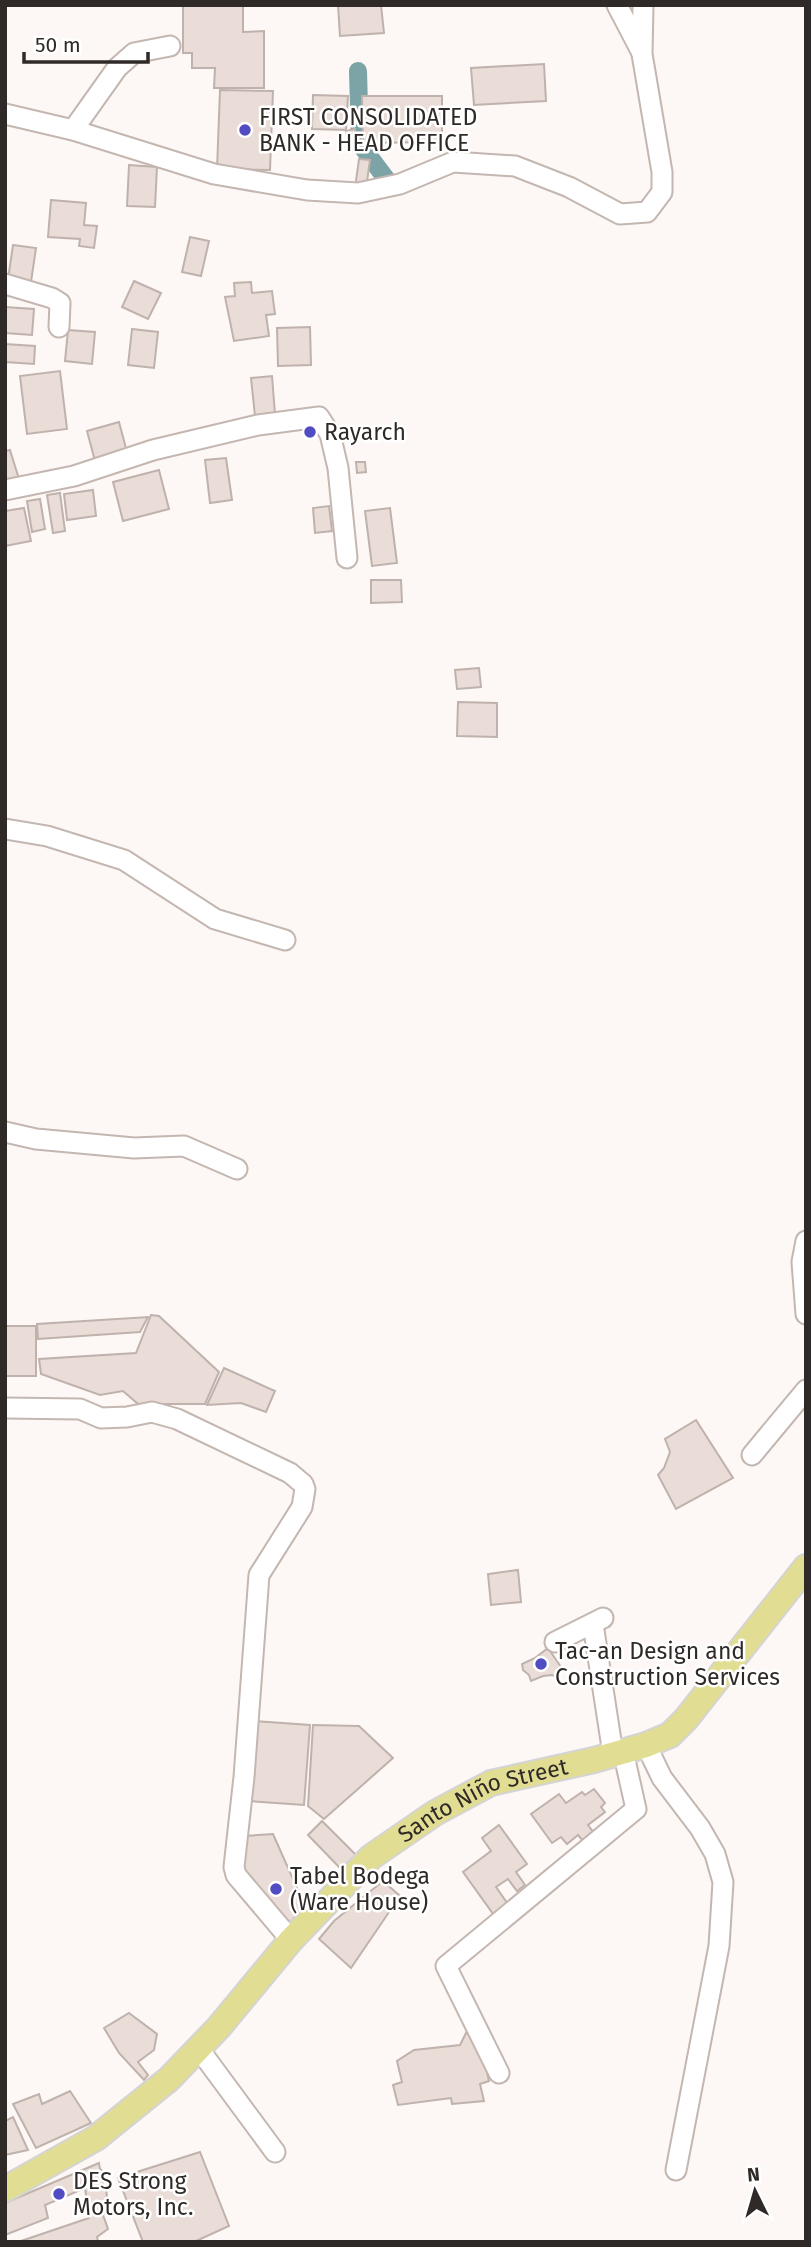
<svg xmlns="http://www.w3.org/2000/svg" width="811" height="2247" font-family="'Fira Sans',sans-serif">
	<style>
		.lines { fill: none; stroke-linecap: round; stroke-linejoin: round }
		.canal { stroke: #7ca4a6; stroke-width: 18 }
		.building { fill: #eadcd6; stroke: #bfb2ac; stroke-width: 2 }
		.minor-casing { stroke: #c4b6b0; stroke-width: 23 }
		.major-casing { stroke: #d5d4d4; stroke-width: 28 }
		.minor { stroke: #fff; stroke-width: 19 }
		.major { stroke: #e1dd92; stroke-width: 24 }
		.poi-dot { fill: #524cc3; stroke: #fff; stroke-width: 2.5 }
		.labels { text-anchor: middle; stroke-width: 5; stroke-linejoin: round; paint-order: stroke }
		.poi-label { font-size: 23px; fill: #2f2a28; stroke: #fff; text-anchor: start }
		.street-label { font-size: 23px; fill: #2f2a28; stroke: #fff }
	</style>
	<rect width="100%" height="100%" fill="#fdf8f5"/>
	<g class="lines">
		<path class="canal" d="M358 71 360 144 387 180"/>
	</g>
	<g class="building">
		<path d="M183 5H243V32L264 31V88H214L215 68H192V53H183Z"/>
		<path d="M338 5H381L384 33 340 36Z"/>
		<path d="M544 64 546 101 474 105 471 68Z"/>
		<path d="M220 90 273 91 270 170 217 169Z"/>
		<path d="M313 95 348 96 346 130 312 129Z"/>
		<path d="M362 96H442V142L363 143Z"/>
		<path d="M355 129 357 151H349L346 131Z"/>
		<path d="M359 159 370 160 366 189 355 188Z"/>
		<path d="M129 165 157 167 155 207 127 206Z"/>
		<path d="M51 200 86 203 84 225 97 226 94 248 79 246 80 239 48 237Z"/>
		<path d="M190 237 209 241 201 276 182 272Z"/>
		<path d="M13 245 36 248 31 282 8 279Z"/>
		<path d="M134 281 161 293 148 319 122 307Z"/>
		<path d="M251 282 252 293 272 291 275 314 266 315 269 336 234 341 225 297 235 296 234 283Z"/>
		<path d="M5 307 34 309 32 335 5 333Z"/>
		<path d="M310 327 311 365 278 366 277 328Z"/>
		<path d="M132 329 158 332 154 368 128 365Z"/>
		<path d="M68 330 95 332 92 364 65 361Z"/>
		<path d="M5 344 35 346 34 364 5 362Z"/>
		<path d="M60 371 67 429 27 434 20 376Z"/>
		<path d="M272 376 275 414 255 416 251 378Z"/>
		<path d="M119 422 127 452 95 461 87 431Z"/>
		<path d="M10 450 19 479 5 483V451Z"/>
		<path d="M226 458 232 500 210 503 205 460Z"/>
		<path d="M356 462H365L366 472 357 473Z"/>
		<path d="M159 470 169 509 123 521 113 482Z"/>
		<path d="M93 490 96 516 67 520 64 494Z"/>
		<path d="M60 493 65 531 53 533 47 495Z"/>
		<path d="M40 499 45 529 32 532 27 501Z"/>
		<path d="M329 506 332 531 315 533 313 508Z"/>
		<path d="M24 508 31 541 5 546V511Z"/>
		<path d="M390 508 397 563 372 566 365 511Z"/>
		<path d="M371 580H401L402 602 371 603Z"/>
		<path d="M479 668 481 687 457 689 455 670Z"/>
		<path d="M458 702 497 703V737L457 736Z"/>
		<path d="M151 1315 159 1316 219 1372 205 1404H138L123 1391 100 1395 41 1374 39 1359 136 1353Z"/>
		<path d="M148 1317 140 1332 38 1339 37 1324Z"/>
		<rect x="5" y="1326" width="31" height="50"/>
		<path d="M224 1368 275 1391 266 1412 241 1403 207 1405Z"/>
		<path d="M696 1420 733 1478 676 1509 658 1475 664 1468 670 1452 665 1439Z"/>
		<path d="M518 1570 521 1602 491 1605 488 1574Z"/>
		<path d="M548 1648 561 1667 557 1669 559 1675 557 1677 552 1675 543 1676 531 1681 529 1675 523 1670 522 1664 535 1658Z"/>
		<path d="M254 1721 310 1725 304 1805 248 1801Z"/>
		<path d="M313 1725 359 1726 393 1758 324 1819 308 1806Z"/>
		<path d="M594 1789 605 1803 601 1807 605 1812 588 1825 594 1833 583 1841 578 1835 567 1844 561 1837 552 1843 531 1814 559 1794 566 1803 582 1792 585 1795Z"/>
		<path d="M322 1821 356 1855 341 1869 308 1835Z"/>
		<path d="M499 1825 527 1864 516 1872 525 1885 517 1891 508 1879 496 1887 510 1907 496 1918 463 1872 491 1851 482 1838Z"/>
		<path d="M273 1834 305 1906 285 1928 241 1872 243 1836Z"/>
		<path d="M383 1881 400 1896 351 1968 319 1939 334 1921Z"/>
		<path d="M129 2013 157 2034 154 2050 138 2062 148 2075 144 2080 119 2053 104 2028Z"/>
		<path d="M469 2027 482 2052 489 2081 480 2084 484 2101 452 2104 451 2098 398 2105 393 2085 402 2082 397 2061 414 2050 460 2045Z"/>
		<path d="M70 2091 91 2123 36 2148 13 2104 39 2094 42 2104Z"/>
		<path d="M13 2117 28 2150 5 2155V2121Z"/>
		<path d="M200 2152 229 2226 194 2242H143L118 2178Z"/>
		<path d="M99 2163 100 2169 107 2175 101 2187H106L108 2209 103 2215 108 2229 97 2237 98 2241 18 2242 89 2218 85 2188 45 2205 48 2218 5 2235V2203Z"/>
	</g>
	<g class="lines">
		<g class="minor-casing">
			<g id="minor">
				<path d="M617 5 641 51"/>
				<path d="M5 114 73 130 214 174 307 190 358 193 400 184 453 162 515 166 569 187 620 214 647 212 662 192V172L642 54 643 5"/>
				<path d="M73 130 117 68 134 53 170 46"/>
				<path d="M5 284 52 298 60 303 59 327"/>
				<path d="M5 490 74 476 153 450 258 425 319 417 330 434 338 468 347 558"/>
				<path d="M5 829 47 836 124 860 215 919 285 940"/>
				<path d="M5 1132 36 1139 134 1148 184 1146 237 1169"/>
				<path d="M806 1241 802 1262 806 1314"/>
				<path d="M5 1408 80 1409 101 1418 127 1417 152 1412 177 1419 290 1473 303 1484 305 1489 302 1507 259 1575 244 1777 234 1867 236 1875 291 1940"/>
				<path d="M752 1455 806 1390"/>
				<path d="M593 1624 613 1754"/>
				<path d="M555 1642 603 1618"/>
				<path d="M646 1745 662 1778 700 1828 715 1854 723 1882 719 1946 676 2170"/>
				<path d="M199 2049 275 2152"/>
				<path d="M499 2073 446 1966 636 1809 623 1751"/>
			</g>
		</g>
		<g class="major-casing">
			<g id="major">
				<path id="s1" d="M5 2189 96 2138 169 2079 219 2027 291 1940 371 1857 435 1813 491 1783 594 1760 646 1745 670 1735 686 1719 806 1567"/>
			</g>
		</g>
		<use href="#minor" class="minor"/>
		<use href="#major" class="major"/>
	</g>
	<g class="poi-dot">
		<circle cx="245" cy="130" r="7"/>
		<circle cx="310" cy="432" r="7"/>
		<circle cx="541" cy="1664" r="7"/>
		<circle cx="276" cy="1889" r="7"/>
		<circle cx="59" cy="2194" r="7"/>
	</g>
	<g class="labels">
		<g class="poi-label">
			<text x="259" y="125">FIRST CONSOLIDATED<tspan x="259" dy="26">BANK - HEAD OFFICE</tspan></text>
			<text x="324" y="440">Rayarch</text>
			<text x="555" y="1659">Tac-an Design and<tspan x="555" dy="26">Construction Services</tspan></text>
			<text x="290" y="1884">Tabel Bodega<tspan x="290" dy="26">(Ware House)</tspan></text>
			<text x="73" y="2189">DES Strong<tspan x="73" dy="26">Motors, Inc.</tspan></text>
		</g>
		<g class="street-label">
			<text dy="8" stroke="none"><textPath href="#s1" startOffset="626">Santo Niño Street</textPath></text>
		</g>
	</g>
	<rect width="811" height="2247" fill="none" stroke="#2f2a28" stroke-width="14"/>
	<g transform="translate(755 2191) rotate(355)" stroke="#ffffff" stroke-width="5" paint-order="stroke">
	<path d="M0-5L12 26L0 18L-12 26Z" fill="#2f2a28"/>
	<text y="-10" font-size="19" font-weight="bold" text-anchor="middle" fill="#2f2a28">N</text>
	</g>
	<path d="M24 52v10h124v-10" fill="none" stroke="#2f2a28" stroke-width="3.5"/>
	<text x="35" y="52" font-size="21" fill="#2f2a28" stroke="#ffffff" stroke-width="5" paint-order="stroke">50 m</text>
</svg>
